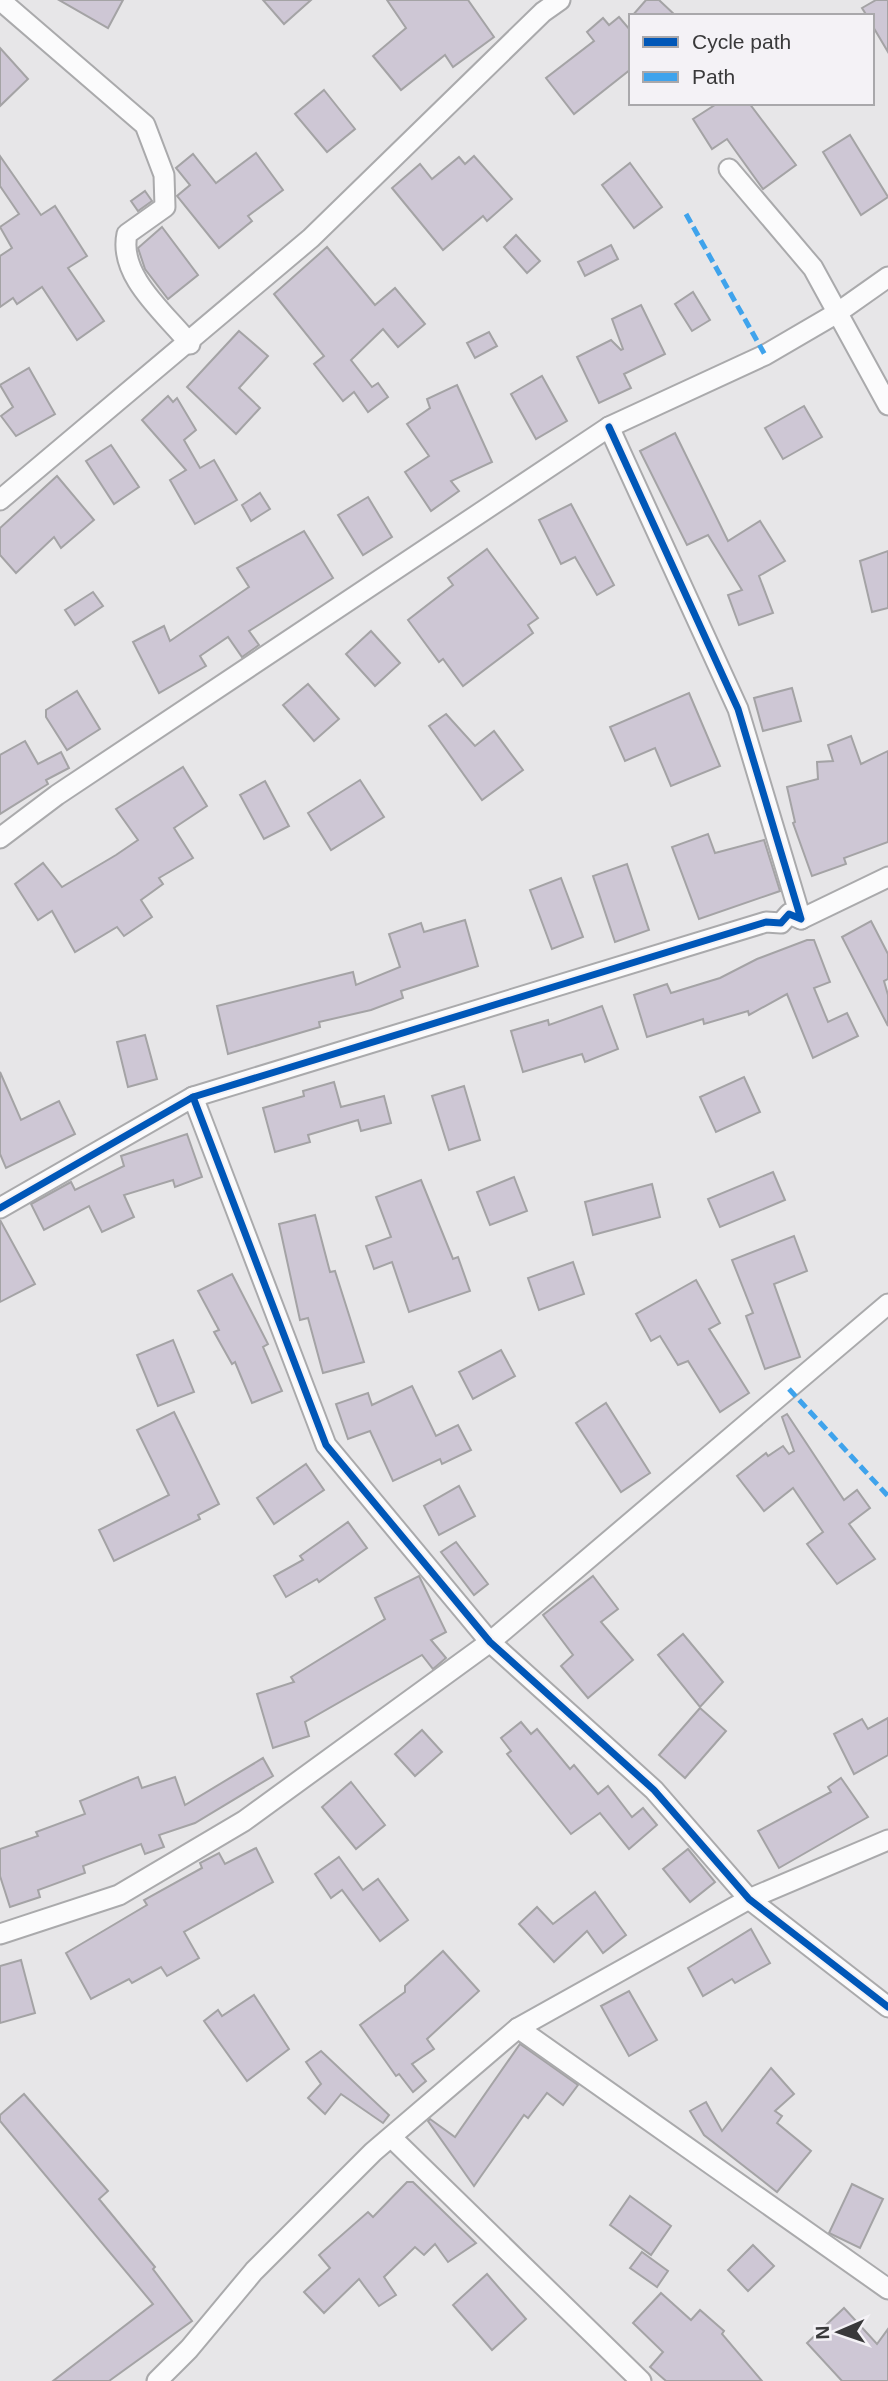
<svg xmlns="http://www.w3.org/2000/svg" width="888" height="2381" font-family="Arial,sans-serif">
	<style>
		.building { fill: #cec7d5; stroke: #a4a3a5; stroke-width: 2 }
		.lines { fill: none; stroke-linecap: round; stroke-linejoin: round }
		.minor-casing { stroke: #aaaaac; stroke-width: 23 }
		.minor { stroke: #fbfbfc; stroke-width: 19 }
		.quiet { stroke: #3fa3ec; stroke-width: 5; stroke-dasharray: 10 5; stroke-linecap: butt }
		.cycleway-casing { stroke: #f4f2f6; stroke-width: 11 }
		.cycleway { stroke: #0057b8; stroke-width: 7 }
	</style>
	<rect width="100%" height="100%" fill="#e7e6e8"/>
	<g class="building">
		<path d="M59 0H123L108 28Z"/>
		<path d="M263 0H311L284 24Z"/>
		<path d="M387 0H468L494 37 453 67 445 55 401 90 373 56 406 28Z"/>
		<path d="M646 0H659L676 16H632Z"/>
		<path d="M876 0H888V52L872 25V16H867L862 8Z"/>
		<path d="M619 17 631 31V69L574 114 546 78 594 41 587 32 603 18 609 25Z"/>
		<path d="M0 48 28 79 0 106Z"/>
		<path d="M324 90 355 129 327 152 295 114Z"/>
		<path d="M718 103H749L796 165 763 189 727 139 712 149 693 119Z"/>
		<path d="M850 135 888 197 861 215 823 152Z"/>
		<path d="M256 153 283 190 248 216 252 221 219 248 177 196 190 185 176 168 193 154 216 183Z"/>
		<path d="M0 156 41 215 55 206 87 256 68 268 104 321 77 340 42 287 17 304 13 298 0 307V256L12 248 0 227 19 214 0 186Z"/>
		<path d="M474 156 512 199 487 221 483 216 443 250 392 188 420 164 432 179 459 157 465 164Z"/>
		<path d="M630 163 662 207 634 228 602 185Z"/>
		<path d="M145 191 152 201 138 211 131 201Z"/>
		<path d="M162 227 198 275 168 299 145 269 138 248Z"/>
		<path d="M516 235 540 261 527 273 504 247Z"/>
		<path d="M611 245 618 259 585 276 578 262Z"/>
		<path d="M327 247 375 305 395 288 425 324 398 347 383 329 351 360 372 387 378 383 388 397 368 412 354 392 343 401 314 364 324 356 274 294Z"/>
		<path d="M693 292 710 320 692 331 675 304Z"/>
		<path d="M641 305 665 354 624 374 631 388 599 403 577 357 611 340 621 350 623 349 612 319Z"/>
		<path d="M239 331 268 356 239 388 260 408 236 434 187 387Z"/>
		<path d="M489 332 497 346 475 358 467 343Z"/>
		<path d="M29 368 55 414 16 436 1 416 13 407 0 385Z"/>
		<path d="M542 376 567 421 536 439 511 394Z"/>
		<path d="M457 385 492 462 451 481 459 491 431 511 405 472 429 456 407 424 430 408 427 399Z"/>
		<path d="M168 396 173 402 177 398 196 430 184 440 200 468 214 460 237 500 195 524 170 480 186 470 142 420Z"/>
		<path d="M804 406 822 437 783 459 765 428Z"/>
		<path d="M675 433 728 541 760 521 785 561 759 576 773 613 739 625 728 595 742 590 708 535 687 545 640 451Z"/>
		<path d="M111 445 139 487 114 504 86 461Z"/>
		<path d="M57 476 94 520 61 548 54 537 16 573 0 555V528Z"/>
		<path d="M260 493 270 509 251 521 242 505Z"/>
		<path d="M368 497 392 537 363 555 338 515Z"/>
		<path d="M571 504 614 585 597 595 575 557 561 564 539 520Z"/>
		<path d="M304 531 333 578 249 631 259 645 242 657 228 637 200 656 206 666 159 693 133 642 164 626 170 641 249 587 237 568Z"/>
		<path d="M487 549 538 618 528 625 533 633 463 686 443 659 439 662 408 620 453 585 448 578Z"/>
		<path d="M888 551V608L872 612 860 561Z"/>
		<path d="M93 592 103 606 75 625 65 610Z"/>
		<path d="M371 631 400 663 375 686 346 654Z"/>
		<path d="M308 684 339 719 314 741 283 705Z"/>
		<path d="M792 688 801 721 763 731 754 698Z"/>
		<path d="M77 691 100 729 67 750 46 717V710Z"/>
		<path d="M689 693 720 766 671 786 655 748 625 761 610 727Z"/>
		<path d="M446 714 475 746 494 731 523 770 482 800 429 726Z"/>
		<path d="M851 736 861 764 888 751V842L844 858 846 864 812 876 793 823 795 822 787 787 818 779 817 762 833 761 828 745Z"/>
		<path d="M25 741 38 764 61 752 69 768 46 780 48 784 0 814V755Z"/>
		<path d="M183 767 207 806 174 828 193 858 159 878 163 884 141 900 152 917 124 936 117 927 75 952 52 911 38 920 15 884 43 863 62 887 116 855 138 840 116 809Z"/>
		<path d="M360 780 384 817 331 850 308 813Z"/>
		<path d="M265 781 289 826 264 839 240 795Z"/>
		<path d="M708 834 715 853 764 840 780 891 699 919 672 847Z"/>
		<path d="M627 864 649 930 615 942 593 876Z"/>
		<path d="M561 878 583 937 552 949 530 890Z"/>
		<path d="M465 920 478 966 401 991 403 998 371 1010 319 1022 320 1027 228 1054 217 1006 353 972 356 985 400 967 389 934 421 923 424 932Z"/>
		<path d="M871 921 888 954V979L884 981 888 995V1026L842 937Z"/>
		<path d="M807 940H814L830 982 814 988 828 1022 847 1013 858 1036 813 1058 787 994 749 1015 748 1011 704 1024 703 1019 647 1037 634 995 667 984 671 993 720 978 757 959Z"/>
		<path d="M602 1006 618 1049 585 1062 582 1054 523 1072 511 1031 548 1020 549 1025Z"/>
		<path d="M145 1035 157 1079 128 1087 117 1042Z"/>
		<path d="M0 1072 21 1120 59 1101 75 1134 6 1168 0 1154Z"/>
		<path d="M744 1077 760 1112 716 1132 700 1097Z"/>
		<path d="M334 1082 341 1107 384 1096 391 1123 361 1131 358 1120 308 1135 310 1142 275 1152 263 1108 304 1096 303 1091Z"/>
		<path d="M464 1086 480 1140 449 1150 432 1096Z"/>
		<path d="M187 1134 202 1177 175 1187 173 1180 124 1195 134 1217 102 1232 89 1206 44 1230 31 1204 71 1182 75 1190 124 1166 121 1156Z"/>
		<path d="M773 1172 785 1200 720 1227 708 1199Z"/>
		<path d="M514 1177 527 1211 490 1225 477 1192Z"/>
		<path d="M421 1180 453 1259 458 1257 470 1291 409 1312 392 1262 374 1269 366 1246 391 1237 376 1197Z"/>
		<path d="M652 1184 660 1217 593 1235 585 1202Z"/>
		<path d="M315 1215 330 1272 335 1271 364 1362 323 1373 308 1318 300 1320 279 1224Z"/>
		<path d="M0 1220 35 1284 0 1302Z"/>
		<path d="M794 1236 807 1271 774 1284 800 1357 765 1369 746 1316 753 1313 732 1260Z"/>
		<path d="M573 1262 584 1294 539 1310 528 1278Z"/>
		<path d="M232 1274 268 1344 263 1347 282 1391 252 1403 235 1362 232 1364 214 1332 219 1330 198 1291Z"/>
		<path d="M696 1280 720 1323 709 1329 749 1393 720 1412 688 1361 678 1365 660 1336 651 1341 636 1314Z"/>
		<path d="M173 1340 194 1392 158 1406 137 1355Z"/>
		<path d="M501 1350 515 1376 473 1399 459 1372Z"/>
		<path d="M412 1386 436 1436 458 1425 471 1450 442 1464 440 1459 393 1481 370 1431 348 1439 336 1404 368 1393 372 1405Z"/>
		<path d="M606 1403 650 1473 621 1492 576 1423Z"/>
		<path d="M174 1412 219 1504 198 1515 200 1519 114 1561 99 1530 169 1495 137 1430Z"/>
		<path d="M787 1414 844 1500 857 1490 870 1508 849 1524 875 1559 837 1584 807 1544 823 1532 793 1488 764 1511 737 1476 766 1453 768 1456 783 1446 789 1454 794 1451 782 1417Z"/>
		<path d="M306 1464 324 1490 274 1524 257 1498Z"/>
		<path d="M459 1486 475 1516 439 1535 424 1506Z"/>
		<path d="M348 1522 367 1548 319 1582 317 1579 286 1597 274 1576 303 1560 300 1556Z"/>
		<path d="M456 1542 488 1584 474 1595 441 1552Z"/>
		<path d="M419 1576 446 1632 431 1640 446 1658 433 1669 422 1655 305 1722 309 1736 273 1748 257 1694 294 1682 291 1677 385 1619 375 1598Z"/>
		<path d="M593 1576 618 1609 601 1622 633 1660 588 1698 561 1666 573 1655 543 1615Z"/>
		<path d="M683 1634 723 1682 700 1707 658 1655Z"/>
		<path d="M700 1708 726 1731 685 1778 659 1755Z"/>
		<path d="M888 1718V1755L854 1774 834 1734 862 1719 868 1729Z"/>
		<path d="M521 1722 531 1734 537 1729 570 1769 574 1765 598 1794 608 1786 632 1817 643 1808 657 1825 629 1849 600 1813 571 1834 507 1754 511 1751 501 1738Z"/>
		<path d="M422 1730 442 1752 415 1776 395 1754Z"/>
		<path d="M263 1758 273 1776 195 1823 159 1835 164 1847 145 1854 141 1844 83 1866 85 1873 38 1890 40 1897 10 1907 0 1876V1849L38 1836 36 1832 85 1814 80 1801 138 1777 142 1788 175 1777 185 1805Z"/>
		<path d="M841 1778 868 1817 779 1868 758 1831 831 1792 828 1787Z"/>
		<path d="M351 1782 385 1825 356 1849 322 1807Z"/>
		<path d="M256 1848 273 1882 184 1932 199 1958 167 1976 161 1967 132 1983 129 1979 91 1999 66 1953 147 1905 144 1900 202 1868 200 1863 219 1853 225 1864Z"/>
		<path d="M688 1849 715 1882 690 1902 663 1869Z"/>
		<path d="M339 1857 363 1890 378 1879 408 1920 380 1941 342 1890 331 1898 315 1874Z"/>
		<path d="M595 1892 626 1935 603 1953 587 1931 554 1962 519 1924 537 1907 553 1924Z"/>
		<path d="M751 1929 770 1963 735 1983 732 1979 703 1996 688 1968Z"/>
		<path d="M443 1951 479 1991 427 2039 434 2049 412 2064 426 2081 413 2092 399 2074 396 2076 360 2025 405 1992V1986Z"/>
		<path d="M21 1960 35 2013 0 2023V1966Z"/>
		<path d="M629 1991 657 2040 629 2056 601 2006Z"/>
		<path d="M254 1995 289 2049 247 2081 204 2021 218 2010 222 2016Z"/>
		<path d="M520 2044 578 2085 563 2105 547 2093 528 2118 524 2115 474 2186 428 2121 430 2119 455 2137Z"/>
		<path d="M321 2051 389 2115 383 2123 341 2094 325 2114 308 2098 321 2084 306 2062Z"/>
		<path d="M771 2068 794 2094 775 2111 782 2116 777 2123 811 2151 777 2192 704 2135 690 2111 706 2102 722 2131Z"/>
		<path d="M24 2094 108 2191 99 2199 155 2267 153 2269 192 2321 109 2381H53L153 2304 0 2121V2115Z"/>
		<path d="M407 2182H413L476 2243 448 2262 435 2244 424 2255 415 2247 384 2277 396 2295 379 2306 359 2279 324 2313 304 2292 330 2268 319 2255 368 2212 373 2217Z"/>
		<path d="M852 2184 883 2199 860 2248 829 2233Z"/>
		<path d="M630 2196 671 2226 651 2255 610 2225Z"/>
		<path d="M753 2245 774 2266 748 2291 728 2270Z"/>
		<path d="M642 2252 668 2271 657 2287 630 2268Z"/>
		<path d="M487 2274 526 2319 492 2350 453 2305Z"/>
		<path d="M661 2293 691 2320 700 2310 724 2331 722 2334 762 2381H666L650 2367 663 2352 633 2323Z"/>
		<path d="M844 2308 877 2344 888 2329V2381H842L807 2343Z"/>
	</g>
	<g class="lines">
		<g class="minor-casing">
			<g id="minor">
				<path d="M0 0 145 125 164 175 165 207 127 234C118 276 165 313 190 344"/>
				<path d="M729 169 813 268 888 405"/>
				<path d="M0 500 311 238 543 12 560 0"/>
				<path d="M0 838 57 795 609 427 765 355 837 313 888 277"/>
				<path d="M801 919 888 877"/>
				<path d="M193 1097 326 1445 490 1642 654 1790 749 1899 888 2007"/>
				<path d="M0 1208 193 1097 766 922 781 923 789 914 801 919 738 709 609 427"/>
				<path d="M0 1934 119 1895 244 1821 490 1642 888 1304"/>
				<path d="M518 2028 888 2289"/>
				<path d="M391 2137 641 2381"/>
				<path d="M157 2381 189 2349 254 2271 373 2152 518 2028 749 1899 888 1840"/>
			</g>
		</g>
		<use href="#minor" class="minor"/>
		<g class="quiet">
			<path d="M686 214 765 355"/>
			<path d="M789 1389 888 1496"/>
		</g>
		<g class="cycleway-casing">
			<g id="cycleway">
				<path d="M193 1097 326 1445 490 1642 654 1790 749 1899 888 2007"/>
				<path d="M0 1208 193 1097 766 922 781 923 789 914 801 919 738 709 609 427"/>
			</g>
		</g>
		<use href="#cycleway" class="cycleway"/>
	</g>
	<rect x="629" y="14" width="245" height="91" fill="#f4f2f6" stroke="#a9a8ab" stroke-width="2"/>
	<rect x="643" y="37" width="35" height="10" fill="#0057b8" stroke="#a9a8ab" stroke-width="2"/>
	<text x="692" y="49" font-size="21" fill="#39393a">Cycle path</text>
	<rect x="643" y="72" width="35" height="10" fill="#3fa3ec" stroke="#a9a8ab" stroke-width="2"/>
	<text x="692" y="84" font-size="21" fill="#39393a">Path</text>
	<g transform="translate(839 2332) rotate(268)" stroke="#f4f2f6" stroke-width="5" paint-order="stroke">
	<path d="M0-5L12 26L0 18L-12 26Z" fill="#39393a"/>
	<text y="-10" font-size="19" font-weight="bold" text-anchor="middle" fill="#39393a">N</text>
	</g>
</svg>
